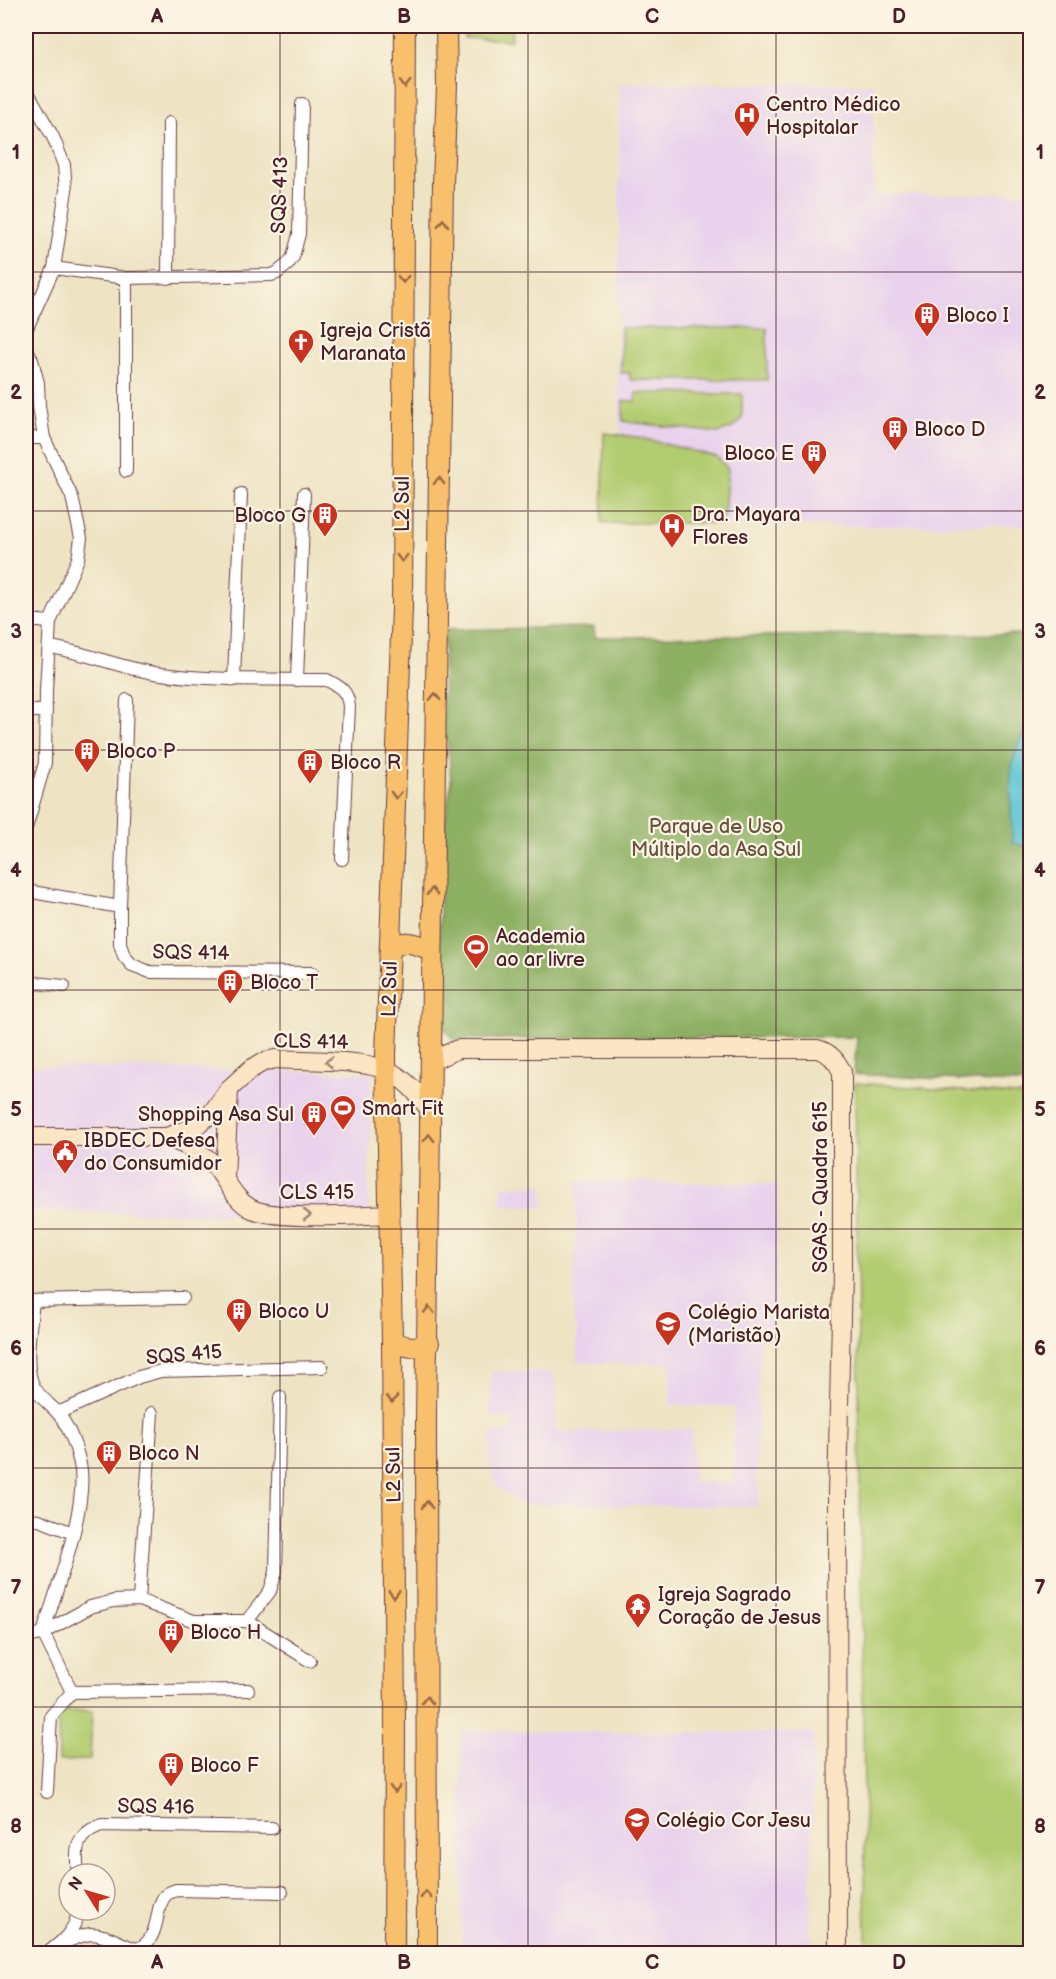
<svg xmlns="http://www.w3.org/2000/svg" width="1056" height="1979" font-family="'Balsamiq Sans',sans-serif">
	<style>
		.built { fill: #e9d2ed }
		.green { fill: #b2cc71; stroke: #7e764e; stroke-width: 1.5 }
		.forest { fill: #8db063; stroke: #6c6847; stroke-width: 1.5 }
		.water { fill: #58c4d1; stroke: #51727e; stroke-width: 1.5 }
		.lines { fill: none; stroke-linecap: round; stroke-linejoin: round }
		.street-casing { stroke: #633c42; stroke-width: 14 }
		.secondary-casing { stroke: #633c42; stroke-width: 20 }
		.primary-casing { stroke: #633c42; stroke-width: 22 }
		.street { stroke: #fff; stroke-width: 12 }
		.secondary { stroke: #fce5c4; stroke-width: 18 }
		.primary { stroke: #f8bf6c; stroke-width: 20 }
		.oneway { stroke: #986748 }
		.oneway2 { stroke: #a38278 }
		.grid { fill: none; stroke: #4a1f2b; stroke-width: 1.5; stroke-opacity: 0.55 }
		.labels { text-anchor: middle; stroke-width: 4.5; stroke-linejoin: round; paint-order: stroke }
		.poi-label { font-size: 20px; fill: #4a1f2b; stroke: #fcf5e5; text-anchor: start }
		.street-label { font-size: 20px; fill: #4a1f2b; stroke: #fcf5e5 }
		.park-label { font-size: 20px; fill: #695340; stroke: #fcf5e5 }
		.neatline { fill: none; stroke: #4a1f2b; stroke-width: 2 }
		.grid-label { font-size: 20px; text-anchor: middle; font-weight: bold; fill: #4a1f2b }
	</style>
	<rect width="100%" height="100%" fill="#fcf5e5"/>
	<filter id="ink" filterUnits="userSpaceOnUse"><feTurbulence type="fractalNoise" baseFrequency=".0167" numOctaves="2"/><feDisplacementMap in="SourceGraphic" scale="12" xChannelSelector="R" yChannelSelector="G"/><feConvolveMatrix kernelMatrix="1 2 1 2 8 2 1 2 1" color-interpolation-filters="sRGB"/></filter>
	<filter id="wash" filterUnits="userSpaceOnUse"><feTurbulence type="fractalNoise" baseFrequency=".008" numOctaves="4" result="noise"/><feDisplacementMap in="SourceGraphic" scale="24" xChannelSelector="R" yChannelSelector="G"/><feGaussianBlur stdDeviation="1.35" result="paint"/><feColorMatrix in="noise" values="0 0 0 0 0 0 0 0 0 0 0 0 0 0 0 0 0 1.4 0 .05"/><feComposite in="paint" operator="in"/></filter>
	<g filter="url(#wash)">
		<rect width="100%" height="100%" fill="#eee3c3"/>
		<g class="built">
			<path d="M620 83 874 84 873 195 1030 193V525L860 526 602 523 604 433 620 434 618 384Z"/>
			<path d="M26 1066 372 1073 368 1217 26 1211Z"/>
			<path d="M577 1181 778 1184 775 1331H760L756 1483 759 1484 758 1507 524 1504 499 1489 490 1468V1433L512 1432V1418L490 1417 491 1371 555 1373 556 1432 692 1429 693 1482 733 1483 734 1407 670 1405 671 1364 577 1363V1328H574Z"/>
			<path d="M544 1185 543 1207 501 1205 502 1186Z"/>
			<path d="M461 1731 814 1733 810 1953H462Z"/>
		</g>
		<g class="green">
			<path d="M466 26H511L512 40 464 38Z"/>
			<path d="M621 328H767V380H630V373H621Z"/>
			<path d="M636 393 742 394V418L732 428 718 433 623 421V401H636Z"/>
			<path d="M604 433 637 437 717 457 728 469 723 523H602Z"/>
			<path d="M855 1083 1030 1096V1953H866Z"/>
			<path d="M58 1711H92L90 1760 59 1761Z"/>
		</g>
		<path class="forest" d="M594 627 595 637 1030 634V1084L854 1074 857 1037 453 1039 438 1022 441 848 451 784 449 751 443 720 444 630Z"/>
		<path class="water" d="M1030 724V847L1012 843C1013 796 1001 766 1030 724Z"/>
	</g>
	<g filter="url(#ink)">
		<g class="lines">
			<g class="street-casing">
				<g id="street">
					<path d="M26 89 53 137 64 165 66 190 54 268 26 330"/>
					<path d="M54 268 126 278 271 275 277 273 288 264 293 257 299 234 302 104"/>
					<path d="M126 278V471"/>
					<path d="M168 278 169 123"/>
					<path d="M26 347 32 360 38 383 39 406 44 438 72 497 81 538 78 559 50 622 46 690 45 763 26 828"/>
					<path d="M26 438H44"/>
					<path d="M26 620 50 622"/>
					<path d="M50 647C88 653 123 669 161 674 217 681 272 679 327 680 340 687 347 690 349 706L342 859"/>
					<path d="M234 680 241 494"/>
					<path d="M297 680 304 494"/>
					<path d="M127 700 120 907V944L124 956 132 965 150 972 312 973"/>
					<path d="M26 711H46"/>
					<path d="M26 891 120 907"/>
					<path d="M26 982 64 986"/>
					<path d="M27 1301 183 1298"/>
					<path d="M33 1301C31 1323 23 1367 34 1387 39 1396 48 1403 55 1410 68 1424 76 1446 80 1464 89 1505 56 1590 43 1633L72 1692"/>
					<path d="M58 1413 139 1377 161 1371 322 1367"/>
					<path d="M26 1519 39 1520 73 1533"/>
					<path d="M139 1600 152 1413"/>
					<path d="M247 1621 270 1591 276 1572 280 1397"/>
					<path d="M26 1638 43 1633 90 1607 114 1601 139 1600 194 1621H247L310 1661"/>
					<path d="M47 1792 51 1716 72 1692 248 1690"/>
					<path d="M78 1874C75 1849 75 1835 101 1825L272 1828"/>
					<path d="M58 1945C69 1941 80 1935 91 1934 108 1934 122 1946 138 1949 163 1937 153 1904 167 1894 170 1892 173 1891 176 1890L282 1892"/>
					<path d="M46 1954C61 1943 77 1930 78 1910"/>
				</g>
			</g>
			<g class="secondary-casing">
				<g id="secondary">
					<path d="M431 1061 458 1049H817C830 1052 837 1061 842 1072V1272L837 1495 838 1954"/>
					<path d="M26 1137H167L194 1127 211 1114 229 1089 251 1069 263 1062 275 1059C304 1061 364 1059 388 1071 406 1079 418 1094 429 1109"/>
					<path d="M167 1137C184 1145 202 1151 214 1165 226 1179 234 1199 250 1208 274 1221 358 1215 389 1214"/>
					<path d="M225 1179 229 1089"/>
				</g>
			</g>
			<g class="primary-casing">
				<g id="primary">
					<path d="M390 949C404 938 416 944 431 950"/>
					<path d="M392 1340C405 1348 415 1349 429 1343"/>
					<path d="M394 1954 395 1726 392 1340 386 1055 402 608 405 26"/>
					<path d="M427 1954 426 1417 443 183 447 86 446 26"/>
				</g>
			</g>
			<use href="#street" class="street"/>
			<use href="#secondary" class="secondary"/>
			<use href="#primary" class="primary"/>
		</g>
		<defs><path id="oneway-chevron" d="M-2-3.5L2.5 0L-2 3.5" fill="none" stroke-width="1.6" stroke-linecap="round" stroke-linejoin="round" transform="scale(1.5)"/></defs>
		<g class="oneway">
			<use href="#oneway-chevron" transform="translate(405 84) rotate(91)"/>
			<use href="#oneway-chevron" transform="translate(443 223) rotate(-90)"/>
			<use href="#oneway-chevron" transform="translate(403 279) rotate(90)"/>
			<use href="#oneway-chevron" transform="translate(439 481) rotate(-89)"/>
			<use href="#oneway-chevron" transform="translate(402 558) rotate(90)"/>
			<use href="#oneway-chevron" transform="translate(435 697) rotate(-89)"/>
			<use href="#oneway-chevron" transform="translate(396 795) rotate(92)"/>
			<use href="#oneway-chevron" transform="translate(432 892) rotate(-89)"/>
			<use href="#oneway-chevron" transform="translate(429 1138) rotate(-89)"/>
			<use href="#oneway-chevron" transform="translate(429 1310) rotate(-90)"/>
			<use href="#oneway-chevron" transform="translate(392 1399) rotate(90)"/>
			<use href="#oneway-chevron" transform="translate(427 1505) rotate(-90)"/>
			<use href="#oneway-chevron" transform="translate(394 1594) rotate(89)"/>
			<use href="#oneway-chevron" transform="translate(427 1700) rotate(-90)"/>
			<use href="#oneway-chevron" transform="translate(395 1789) rotate(90)"/>
			<use href="#oneway-chevron" transform="translate(426 1895) rotate(-90)"/>
		</g>
		<g class="oneway2">
			<use href="#oneway-chevron" transform="translate(329 1062) rotate(-176)"/>
			<use href="#oneway-chevron" transform="translate(307 1215)"/>
		</g>
	</g>
	<path class="grid" d="M280 26V1954M528 26V1954M776 26V1954M26 272H1030M26 511H1030M26 750H1030M26 990H1030M26 1229H1030M26 1468H1030M26 1707H1030"/>
	<defs>
		<g id="hospital-pin" transform="scale(1.35)"><path d="M0 17L-7.5 6A9.5 9.5 0 1 1 7.5 6Z" fill="#c8321e" stroke="#fcf5e5"/><path d="M-5-5h3v3.5h4V-5h3V5h-3V1.5h-4V5h-3Z" fill="#fff"/></g>
		<g id="building-pin" transform="scale(1.35)"><path d="M0 17L-7.5 6A9.5 9.5 0 1 1 7.5 6Z" fill="#c8321e" stroke="#fcf5e5"/><path d="M-4-6H4V6H1V3H-1V6H-4ZM-2.5-4.3h1.7v1.8h-1.7ZM.8-4.3h1.7v1.8H.8ZM-2.5-1h1.7V.8h-1.7ZM.8-1h1.7V.8H.8Z" fill="#fff"/></g>
		<g id="church-pin" transform="scale(1.35)"><path d="M0 17L-7.5 6A9.5 9.5 0 1 1 7.5 6Z" fill="#c8321e" stroke="#fcf5e5"/><path d="M-1.2-6h2.4v3.5h3.3v2.4h-3.3V6h-2.4V-.1h-3.3v-2.4h3.3Z" fill="#fff"/></g>
		<g id="stadium-pin" transform="scale(1.35)"><path d="M0 17L-7.5 6A9.5 9.5 0 1 1 7.5 6Z" fill="#c8321e" stroke="#fcf5e5"/><path d="M0-5a6.5 5 0 1 0 0 10a6.5 5 0 1 0 0-10ZM-3.5-1.8h7v3.6h-7Z" fill="#fff"/></g>
		<g id="civic-pin" transform="scale(1.35)"><path d="M0 17L-7.5 6A9.5 9.5 0 1 1 7.5 6Z" fill="#c8321e" stroke="#fcf5e5"/><path d="M-.6-6.5H3V-4.5H.6V-3L4-1V1h2V6H-6V1h2V-1L-.6-3ZM-1.2 2.5V6h2.4V2.5Z" fill="#fff"/></g>
		<g id="university-pin" transform="scale(1.35)"><path d="M0 17L-7.5 6A9.5 9.5 0 1 1 7.5 6Z" fill="#c8321e" stroke="#fcf5e5"/><path d="M0-5L7-2L0 1L-7-2ZM-4 1L0 2.5L4 1V4Q0 6-4 4Z" fill="#fff"/></g>
		<g id="temple-pin" transform="scale(1.35)"><path d="M0 17L-7.5 6A9.5 9.5 0 1 1 7.5 6Z" fill="#c8321e" stroke="#fcf5e5"/><path d="M0-6L5-2H3V0L6.5 2.5H4V6H1.5V3h-3V6H-4V2.5H-6.5L-3 0V-2H-5Z" fill="#fff"/></g>
	</defs>
	<g fill-rule="evenodd">
		<use href="#hospital-pin" x="747" y="115"/>
		<use href="#building-pin" x="927" y="315"/>
		<use href="#church-pin" x="301" y="342"/>
		<use href="#building-pin" x="895" y="429"/>
		<use href="#building-pin" x="814" y="453"/>
		<use href="#building-pin" x="325" y="515"/>
		<use href="#hospital-pin" x="672" y="526"/>
		<use href="#building-pin" x="87" y="751"/>
		<use href="#building-pin" x="310" y="762"/>
		<use href="#stadium-pin" x="476" y="947"/>
		<use href="#building-pin" x="230" y="982"/>
		<use href="#stadium-pin" x="343" y="1108"/>
		<use href="#building-pin" x="314" y="1114"/>
		<use href="#civic-pin" x="65" y="1152"/>
		<use href="#building-pin" x="239" y="1311"/>
		<use href="#university-pin" x="668" y="1324"/>
		<use href="#building-pin" x="109" y="1453"/>
		<use href="#temple-pin" x="638" y="1606"/>
		<use href="#building-pin" x="171" y="1632"/>
		<use href="#building-pin" x="171" y="1765"/>
		<use href="#university-pin" x="637" y="1820"/>
	</g>
	<g class="labels">
		<g class="poi-label">
			<text x="766" y="111">Centro Médico<tspan x="766" dy="23">Hospitalar</tspan></text>
			<text x="946" y="322">Bloco I</text>
			<text x="320" y="337">Igreja Cristã<tspan x="320" dy="23">Maranata</tspan></text>
			<text x="914" y="436">Bloco D</text>
			<text x="794" y="460" text-anchor="end">Bloco E</text>
			<text x="692" y="521">Dra. Mayara<tspan x="692" dy="23">Flores</tspan></text>
			<text x="306" y="522" text-anchor="end">Bloco G</text>
			<text x="106" y="758">Bloco P</text>
			<text x="330" y="769">Bloco R</text>
			<text x="496" y="943">Academia<tspan x="496" dy="23">ao ar livre</tspan></text>
			<text x="250" y="989">Bloco T</text>
			<text x="362" y="1115">Smart Fit</text>
			<text x="294" y="1121" text-anchor="end">Shopping Asa Sul</text>
			<text x="84" y="1147">IBDEC Defesa<tspan x="84" dy="23">do Consumidor</tspan></text>
			<text x="258" y="1318">Bloco U</text>
			<text x="688" y="1319">Colégio Marista<tspan x="688" dy="23">(Maristão)</tspan></text>
			<text x="128" y="1460">Bloco N</text>
			<text x="658" y="1601">Igreja Sagrado<tspan x="658" dy="23">Coração de Jesus</tspan></text>
			<text x="190" y="1639">Bloco H</text>
			<text x="190" y="1772">Bloco F</text>
			<text x="656" y="1827">Colégio Cor Jesu</text>
		</g>
		<g class="street-label">
			<text transform="translate(279 195) rotate(-88)" y="7">SQS 413</text>
			<text transform="translate(402 504) rotate(-90)" y="7">L2 Sul</text>
			<text transform="translate(191 952) rotate(1)" y="7">SQS 414</text>
			<text transform="translate(389 989) rotate(-88)" y="7">L2 Sul</text>
			<text transform="translate(311 1041) rotate(1)" y="7">CLS 414</text>
			<text transform="translate(820 1187) rotate(-90)" y="7">SGAS - Quadra 615</text>
			<text x="317" y="1199">CLS 415</text>
			<text transform="translate(184 1354) rotate(-5)" y="7">SQS 415</text>
			<text transform="translate(393 1475) rotate(-91)" y="7">L2 Sul</text>
			<text transform="translate(156 1806) rotate(1)" y="7">SQS 416</text>
		</g>
		<g class="park-label">
			<text x="716" y="833">Parque de Uso<tspan x="716" dy="23">Múltiplo da Asa Sul</tspan></text>
		</g>
	</g>
	<rect width="1056" height="1979" fill="none" stroke="#fcf5e5" stroke-width="66"/>
	<g transform="translate(87 1892) rotate(307)"><circle r="28" fill="#fcf5e5" stroke="#b59f9b" stroke-width="1.5"/>
	<path d="M0-4.5L10 22L0 15L-10 22Z" fill="#c8321e"/>
	<text y="-9" font-size="16" font-weight="bold" text-anchor="middle" fill="#4a1f2b">N</text>
	</g>
	<rect x="33" y="33" width="990" height="1913" class="neatline"/>
	<g class="grid-label">
		<text x="157" y="23">A</text>
		<text x="404" y="23">B</text>
		<text x="652" y="23">C</text>
		<text x="899" y="23">D</text>
		<text x="16" y="159">1</text>
		<text x="1040" y="159">1</text>
		<text x="16" y="399">2</text>
		<text x="1040" y="399">2</text>
		<text x="16" y="638">3</text>
		<text x="1040" y="638">3</text>
		<text x="16" y="877">4</text>
		<text x="1040" y="877">4</text>
		<text x="16" y="1116">5</text>
		<text x="1040" y="1116">5</text>
		<text x="16" y="1355">6</text>
		<text x="1040" y="1355">6</text>
		<text x="16" y="1594">7</text>
		<text x="1040" y="1594">7</text>
		<text x="16" y="1833">8</text>
		<text x="1040" y="1833">8</text>
		<text x="157" y="1969">A</text>
		<text x="404" y="1969">B</text>
		<text x="652" y="1969">C</text>
		<text x="899" y="1969">D</text>
	</g>
</svg>
